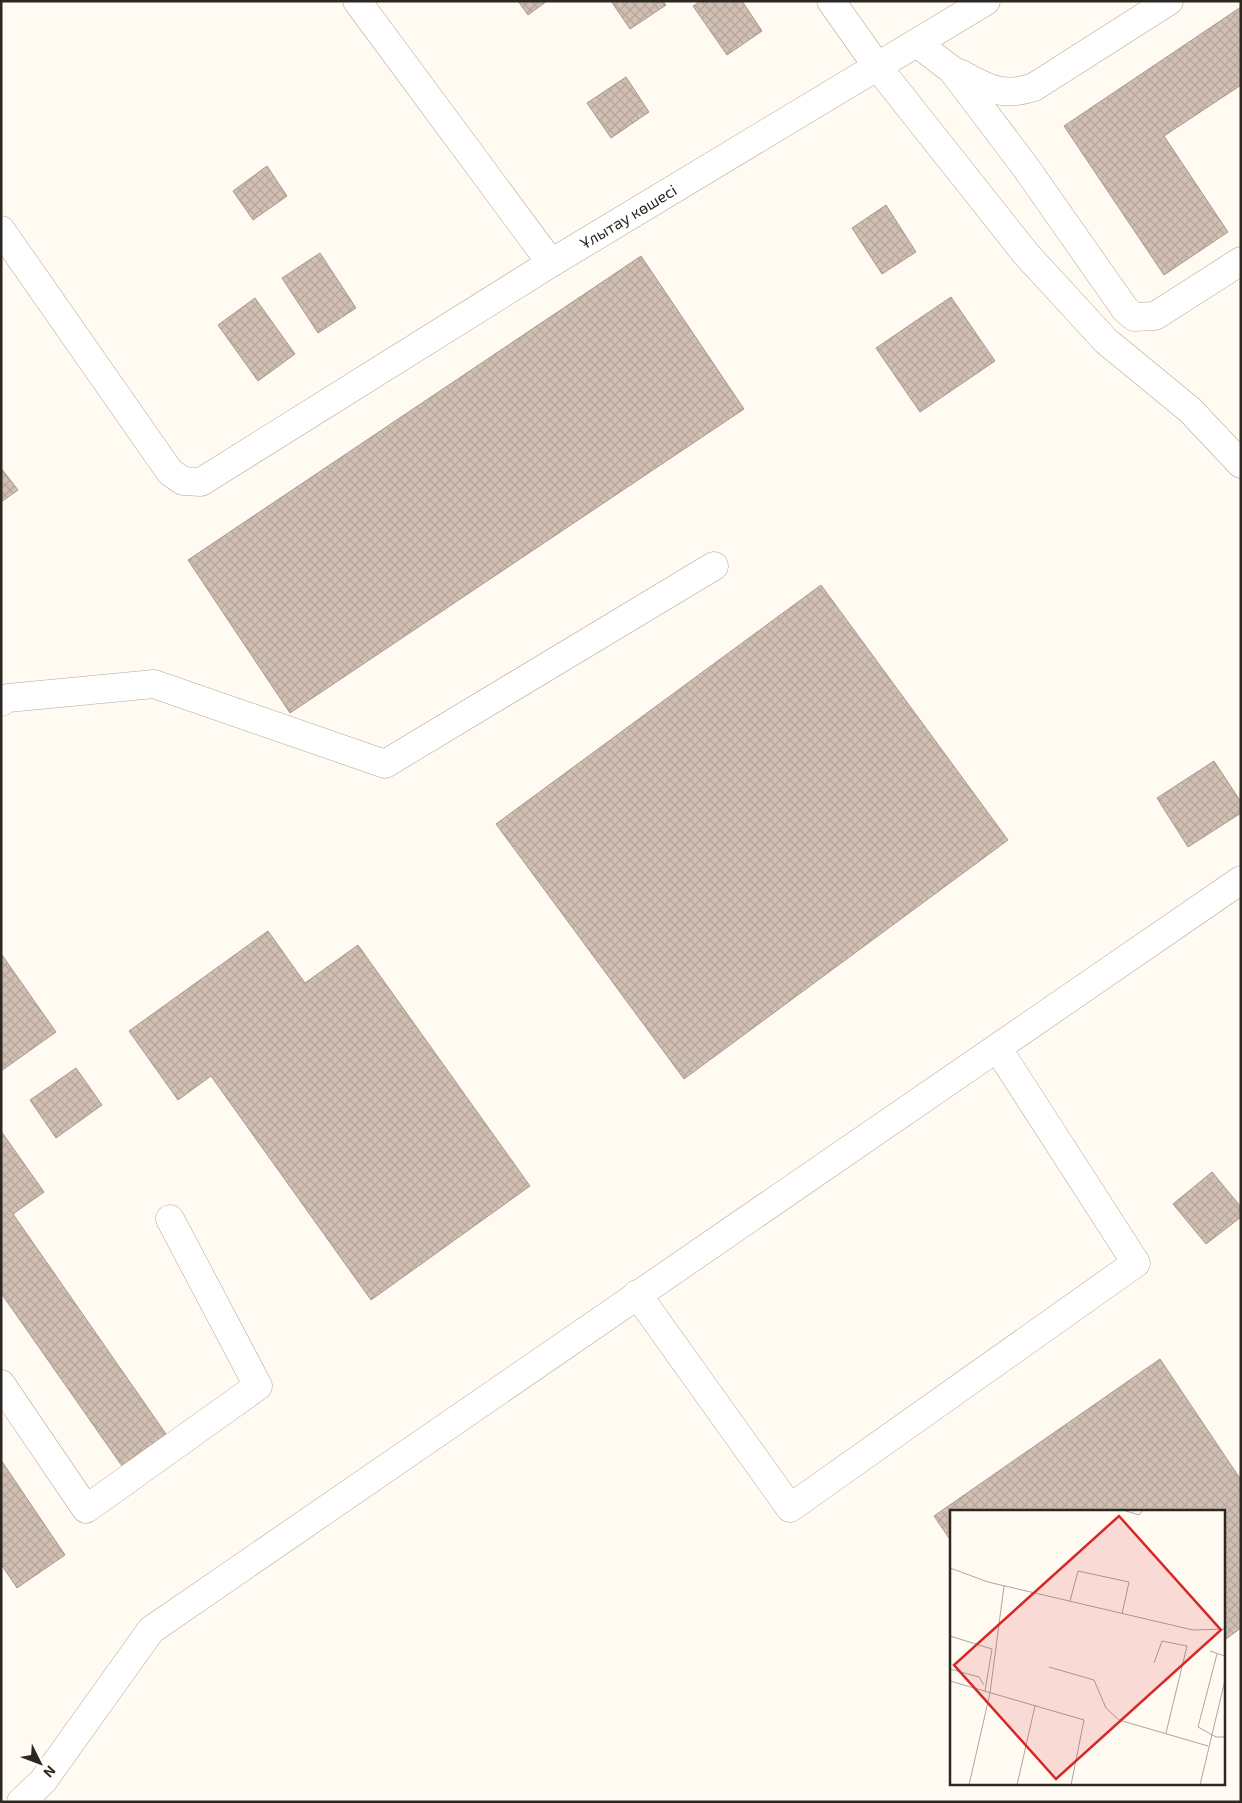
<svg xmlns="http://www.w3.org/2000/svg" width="1242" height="1803" font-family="'Exo 2',sans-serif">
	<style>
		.building { fill: url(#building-cross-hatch); stroke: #ab998d }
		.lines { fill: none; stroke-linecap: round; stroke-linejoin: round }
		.minor-casing { stroke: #b2a896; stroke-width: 29 }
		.minor { stroke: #fff; stroke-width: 28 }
		.labels { text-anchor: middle; stroke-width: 5; stroke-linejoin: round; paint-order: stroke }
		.street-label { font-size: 16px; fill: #2c2821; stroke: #fffaf2 }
		.inset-road { fill: none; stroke: #aba69e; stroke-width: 1 }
		.view { fill: #d62828; fill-opacity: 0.15; stroke: #d62828; stroke-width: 2.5 }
		.inset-edge { fill: none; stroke: #2c2821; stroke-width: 2.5 }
	</style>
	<defs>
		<pattern id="building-cross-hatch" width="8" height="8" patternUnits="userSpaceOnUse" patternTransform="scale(1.25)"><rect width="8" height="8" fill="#d2bfb3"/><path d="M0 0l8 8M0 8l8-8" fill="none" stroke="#b4a49a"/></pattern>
	</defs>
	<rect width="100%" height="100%" fill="#fffaf2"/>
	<g class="building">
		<path d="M518 1H547L528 15Z"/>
		<path d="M611 1H663L666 5 630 29Z"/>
		<path d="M701 1H742L762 31 727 55 693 6Z"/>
		<path d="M1241 7V85L1164 136 1228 232 1164 275 1064 126Z"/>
		<path d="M626 77 649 112 611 138 587 103Z"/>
		<path d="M267 166 287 196 253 220 233 191Z"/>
		<path d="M886 205 916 252 882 274 852 228Z"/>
		<path d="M320 253 356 308 318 333 282 278Z"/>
		<path d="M641 256 744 409 290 713 188 560Z"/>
		<path d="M951 297 995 361 920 412 876 348Z"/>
		<path d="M255 298 295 354 258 381 218 325Z"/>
		<path d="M1 468 18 490 1 502Z"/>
		<path d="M821 585 1008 840 684 1079 496 824Z"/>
		<path d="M1214 761 1241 802V813L1188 847 1157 798Z"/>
		<path d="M268 931 305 983 358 945 530 1186 371 1300 211 1076 178 1100 129 1031Z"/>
		<path d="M2 955 56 1032 1 1071V956Z"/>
		<path d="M76 1068 102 1105 56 1138 30 1100Z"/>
		<path d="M1 1131 44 1192 13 1214 166 1434 122 1466 1 1293Z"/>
		<path d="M1212 1172 1241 1207V1217L1206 1244 1173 1204Z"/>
		<path d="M1160 1359 1241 1480V1628L1223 1641V1512H951V1541L934 1516Z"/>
		<path d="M1 1460 65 1555 17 1588 1 1564Z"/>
	</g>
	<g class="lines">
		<g class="minor-casing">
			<g id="minor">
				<path d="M357 1 551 263"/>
				<path d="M831 1 877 66 1026 254 1106 341 1190 410 1241 464"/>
				<path d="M918 44 952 70 1024 165 1125 309 1134 317 1155 316 1241 261"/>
				<path d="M959 73C988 88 1001 98 1034 87L1169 1"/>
				<path id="s1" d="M1 230 170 472 183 481 201 482 551 263 986 1"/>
				<path d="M1 702 8 698 154 684 385 764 714 566"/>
				<path d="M637 1294 790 1508 1136 1263 998 1049"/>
				<path d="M1 1384 86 1509 258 1386 170 1219"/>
				<path d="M21 1802 43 1781 151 1630 1241 880"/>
			</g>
		</g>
		<use href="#minor" class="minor"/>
	</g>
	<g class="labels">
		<g class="street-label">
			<text dy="6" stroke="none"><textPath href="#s1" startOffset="832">Ұлытау көшесі</textPath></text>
		</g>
	</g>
	<g transform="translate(950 1510)">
		<rect width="275" height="275" fill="#fffaf2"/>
		<path class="inset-road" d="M173 0 189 5 193 0M0 58 38 72 243 120 275 119M120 91 128 61 179 72 172 104M0 126 42 139 35 181M260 141 275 146M267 144 248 217 266 227H275M204 153 212 131 237 136 216 223M99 157 144 170 156 198 169 210 258 236M0 159 29 167 34 175M0 171 134 210 121 275M19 275 40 183 54 76M67 275 85 196M250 275 275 170"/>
		<path class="view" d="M169 6 271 120 106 269 4 155Z"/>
		<rect width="275" height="275" class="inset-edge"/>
	</g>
	<rect width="1242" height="1803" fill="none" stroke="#2c2821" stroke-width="5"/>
	<g transform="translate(40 1763) rotate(132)" stroke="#fffaf2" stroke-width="4" paint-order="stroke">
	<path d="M0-4L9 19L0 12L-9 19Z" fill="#2c2821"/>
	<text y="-8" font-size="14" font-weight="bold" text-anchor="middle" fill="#2c2821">N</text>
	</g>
</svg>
